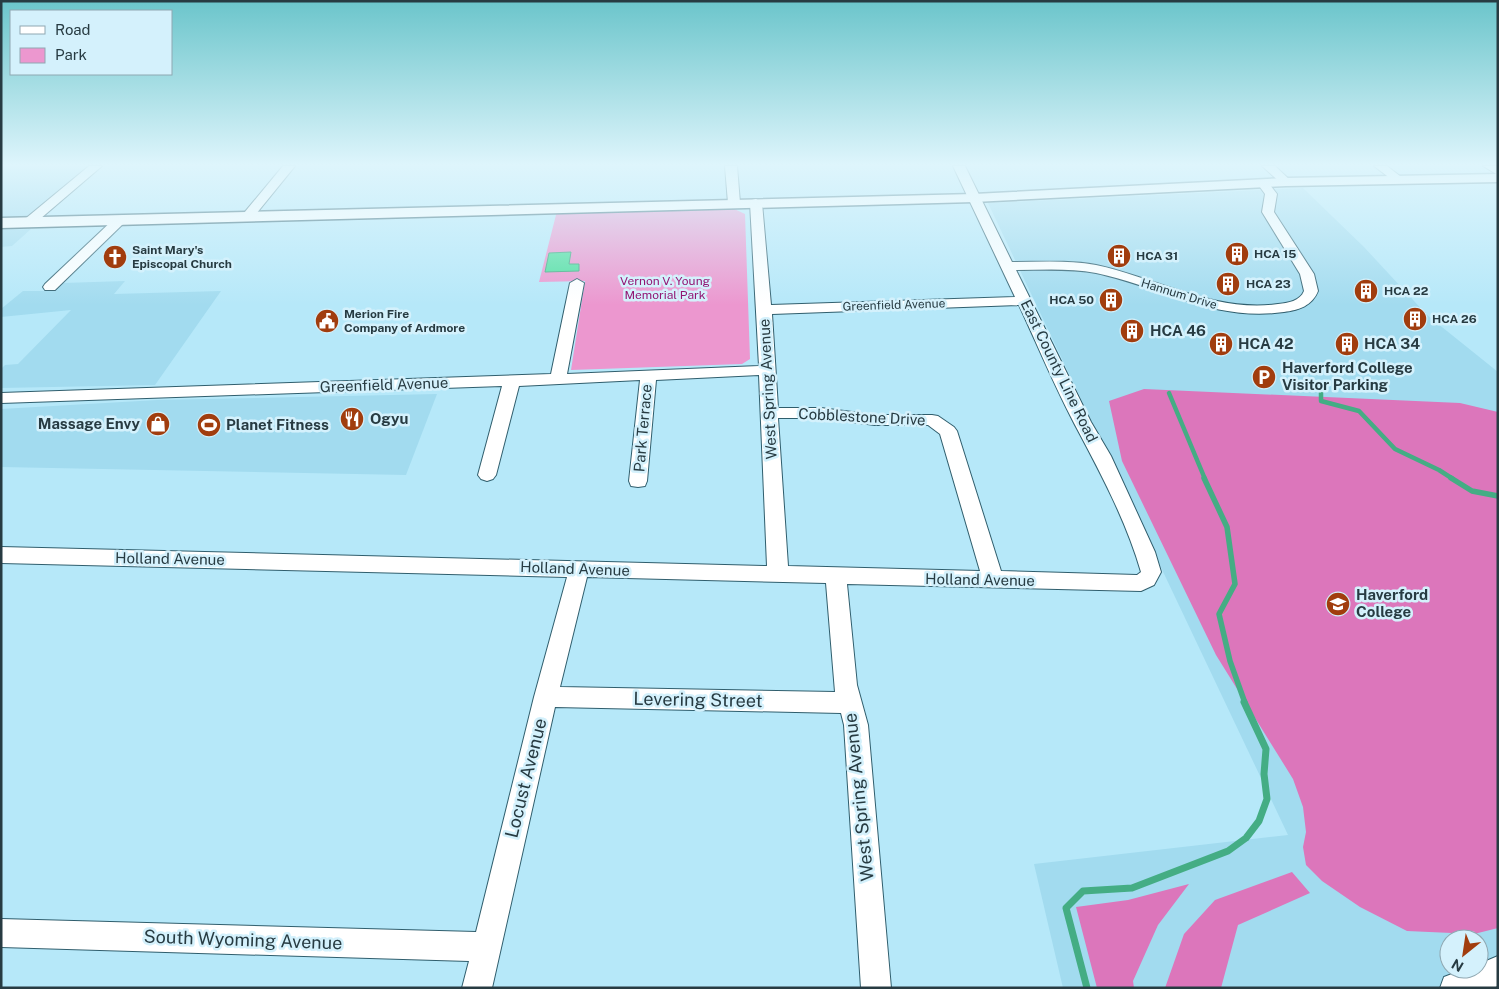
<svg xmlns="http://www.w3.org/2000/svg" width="1499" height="989" font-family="'Public Sans',sans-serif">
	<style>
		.built { fill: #a2dbef; fill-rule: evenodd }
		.green { fill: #ec97cf }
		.forest { fill: #dc76bb }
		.water { fill: #51dea0; stroke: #44ad84 }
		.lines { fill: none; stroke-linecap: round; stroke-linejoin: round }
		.stream-far2 { stroke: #44ad84; stroke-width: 4.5 }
		.stream-far1 { stroke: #44ad84; stroke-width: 5.5 }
		.stream { stroke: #44ad84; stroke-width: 7 }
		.minor-casing { stroke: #305e6d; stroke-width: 2 }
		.tertiary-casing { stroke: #305e6d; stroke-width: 3 }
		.minor { fill: #fff; fill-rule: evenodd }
		.tertiary { fill: #fff; fill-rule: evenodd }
		.labels { text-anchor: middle; stroke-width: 5; stroke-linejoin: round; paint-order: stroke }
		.far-poi-label { font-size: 12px; font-weight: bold; fill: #273b42; stroke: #d4f1fc; text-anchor: start }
		.far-park-label { font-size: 12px; fill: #921573; stroke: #d4f1fc }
		.far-street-label { font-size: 12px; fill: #273b42; stroke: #d4f1fc }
		.poi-label { font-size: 15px; font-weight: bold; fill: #273b42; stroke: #d4f1fc; text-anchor: start }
		.street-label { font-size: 15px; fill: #273b42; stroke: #d4f1fc }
		.near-street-label { font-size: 18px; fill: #273b42; stroke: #d4f1fc }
	</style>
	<rect width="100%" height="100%" fill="#b6e8f9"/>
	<g class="built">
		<path d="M88 166 27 219H1V167Z"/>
		<path d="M1303 188 1364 247 1427 315 1498 372V988H1063L1034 864 1288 835 988 203ZM1449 939H1479V969H1449Z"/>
		<path d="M31 229 12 246 1 247V230Z"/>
		<path d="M125 281 114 294 221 291 155 385 1 388V369L5 365 18 364 71 310 1 317V309L23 291H54L63 283Z"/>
		<path d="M437 394 406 475 1 467V409L157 400Z"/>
	</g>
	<path class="green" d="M730 207 745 214 750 359 742 364 571 370 585 281 539 282 557 211Z"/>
	<g class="forest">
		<path d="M1144 389 1460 403 1498 412V928L1474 934 1407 931 1360 907 1322 881 1306 865 1303 847 1306 832 1303 807 1293 779 1216 655 1122 461 1109 401Z"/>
		<path d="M1292 872 1310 893 1238 925 1221 988H1165L1184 934 1215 900Z"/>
		<path d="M1189 884 1158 925 1133 981 1134 988H1097L1076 907 1128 900Z"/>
	</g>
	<path class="water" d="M571 252 569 264H579V271L545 272 549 253Z"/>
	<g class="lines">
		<g class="stream-far2">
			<path d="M1321 392V401L1359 411 1395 449 1439 470 1453 479"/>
			<path d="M1169 393 1205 479"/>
		</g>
		<g class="stream-far1">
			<path d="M1204 478 1227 527 1235 584 1219 614 1230 661 1245 703"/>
			<path d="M1451 478 1472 491 1498 496"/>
		</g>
		<path class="stream" d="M1087 988 1066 908 1083 891 1132 888 1228 851 1246 838 1259 821 1267 799 1264 774 1266 749 1244 702"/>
		<g class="minor-casing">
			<g id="minor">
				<path d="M89 166H102L33 225H25L23 222 25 219Z"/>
				<path d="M283 166H295L252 219H244L242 216 244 213Z"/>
				<path d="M725 166H737L740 203 738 206 734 207 728 203Z"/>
				<path d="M953 166H965L1012 262C1040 262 1069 260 1096 265 1157 278 1214 313 1278 304 1288 303 1300 301 1304 291L1300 274 1262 212 1265 194 1257 183 1263 180 1267 181 1277 194 1274 212 1314 274 1318 291C1312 306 1299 310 1284 312 1214 322 1162 287 1096 273 1070 268 1042 270 1016 270L1091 422 1111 456 1155 552 1161 572 1154 585 1141 591 847 584 857 685 868 725 891 988H861L844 725 841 713 555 707 492 988H462L469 961 1 947V919L476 932 534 697 567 577 1 563V547L767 566 759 375 656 380 647 481 645 486 638 487 631 486 629 481 640 380 519 386 496 475 493 479 487 481 481 479 478 475 502 386 1 403V393L551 374 570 283 577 279 584 283 567 374 759 366 750 203 752 200 756 199 762 203 771 305 1015 297ZM1019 305C1037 344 1054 385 1074 423 1099 470 1126 520 1141 572L1137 575 1001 571 957 431 954 427 938 416 932 415H875L821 408H778L772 314ZM778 418H821L875 425H928L940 434 980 571 788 566ZM587 577 826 583 835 692 560 687Z"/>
				<path d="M1262 166H1275L1292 182 1290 184H1282Z"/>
				<path d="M1374 166H1387L1405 180 1403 182H1395Z"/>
				<path d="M1483 166H1497L1498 175Z"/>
				<path d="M120 216 124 217 126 220 124 223 55 290H45L43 287 45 284 116 217Z"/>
				<path d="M1498 956V986L1493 988H1440L1444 977 1465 969H1479V964Z"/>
			</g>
		</g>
		<g class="tertiary-casing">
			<path id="tertiary" d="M1498 174V182L1286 186 974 202 1 228V218L974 194 1286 178Z"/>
		</g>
		<use href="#minor" class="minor"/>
		<use href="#tertiary" class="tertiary"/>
	</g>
	<linearGradient id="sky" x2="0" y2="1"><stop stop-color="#6bc5cb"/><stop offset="0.54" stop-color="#def5fc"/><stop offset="1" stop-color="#def5fc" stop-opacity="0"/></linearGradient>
	<rect width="1499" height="305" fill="url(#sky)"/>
	<defs>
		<g id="building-disc" transform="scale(1.25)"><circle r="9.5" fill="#a13d0e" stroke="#d4f1fc"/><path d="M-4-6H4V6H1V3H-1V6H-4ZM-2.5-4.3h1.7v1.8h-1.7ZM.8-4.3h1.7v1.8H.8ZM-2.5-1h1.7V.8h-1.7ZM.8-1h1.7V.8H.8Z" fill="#fff"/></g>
		<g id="church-disc" transform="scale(1.25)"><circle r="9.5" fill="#a13d0e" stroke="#d4f1fc"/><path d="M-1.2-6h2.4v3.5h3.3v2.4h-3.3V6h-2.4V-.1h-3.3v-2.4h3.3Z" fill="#fff"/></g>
		<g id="civic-disc" transform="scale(1.25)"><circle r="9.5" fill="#a13d0e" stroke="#d4f1fc"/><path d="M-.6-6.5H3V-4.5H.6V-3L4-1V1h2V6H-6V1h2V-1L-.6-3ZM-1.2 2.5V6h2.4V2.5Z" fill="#fff"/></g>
		<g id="parking-disc" transform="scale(1.25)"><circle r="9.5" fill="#a13d0e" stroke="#d4f1fc"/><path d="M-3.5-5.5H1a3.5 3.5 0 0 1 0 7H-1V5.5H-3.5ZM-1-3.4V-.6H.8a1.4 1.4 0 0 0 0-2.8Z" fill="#fff"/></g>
		<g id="restaurant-disc" transform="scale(1.25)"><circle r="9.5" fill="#a13d0e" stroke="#d4f1fc"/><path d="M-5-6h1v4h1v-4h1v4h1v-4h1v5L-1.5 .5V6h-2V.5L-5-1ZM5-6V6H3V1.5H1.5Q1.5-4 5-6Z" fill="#fff"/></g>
		<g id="shop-disc" transform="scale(1.25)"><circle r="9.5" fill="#a13d0e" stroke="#d4f1fc"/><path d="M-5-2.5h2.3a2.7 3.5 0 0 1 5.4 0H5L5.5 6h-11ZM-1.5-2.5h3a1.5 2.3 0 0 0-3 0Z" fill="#fff"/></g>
		<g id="stadium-disc" transform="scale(1.25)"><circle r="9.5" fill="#a13d0e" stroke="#d4f1fc"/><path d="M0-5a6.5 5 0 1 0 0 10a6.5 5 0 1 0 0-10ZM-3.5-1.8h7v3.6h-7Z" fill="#fff"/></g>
		<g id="university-disc" transform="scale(1.25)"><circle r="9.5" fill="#a13d0e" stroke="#d4f1fc"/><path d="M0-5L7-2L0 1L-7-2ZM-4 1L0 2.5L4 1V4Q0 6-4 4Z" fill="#fff"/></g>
	</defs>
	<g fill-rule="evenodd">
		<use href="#building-disc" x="1237" y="254"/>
		<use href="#building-disc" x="1119" y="256"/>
		<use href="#church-disc" x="115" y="257"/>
		<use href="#building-disc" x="1228" y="284"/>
		<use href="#building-disc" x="1366" y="291"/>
		<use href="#building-disc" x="1111" y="300"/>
		<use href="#building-disc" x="1415" y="319"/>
		<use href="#civic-disc" x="327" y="321"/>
		<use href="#building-disc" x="1132" y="331"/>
		<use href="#building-disc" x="1221" y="344"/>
		<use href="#building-disc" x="1347" y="344"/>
		<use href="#parking-disc" x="1264" y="377"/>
		<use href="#restaurant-disc" x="352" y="419"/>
		<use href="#shop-disc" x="158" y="424"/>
		<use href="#stadium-disc" x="209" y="425"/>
		<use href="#university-disc" x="1338" y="604"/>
	</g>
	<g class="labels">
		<g class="far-poi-label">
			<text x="132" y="254">Saint Mary's<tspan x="132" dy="14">Episcopal Church</tspan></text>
			<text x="1254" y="258">HCA 15</text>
			<text x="1136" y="260">HCA 31</text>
			<text x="1246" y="288">HCA 23</text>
			<text x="1384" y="295">HCA 22</text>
			<text x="1094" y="304" text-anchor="end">HCA 50</text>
			<text x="344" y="318">Merion Fire<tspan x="344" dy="14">Company of Ardmore</tspan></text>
			<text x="1432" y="323">HCA 26</text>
		</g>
		<g class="far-park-label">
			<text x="665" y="285">Vernon V. Young<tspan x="665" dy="14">Memorial Park</tspan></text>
		</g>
		<g class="far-street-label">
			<text transform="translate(1179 294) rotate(17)" y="4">Hannum Drive</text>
			<text transform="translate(894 305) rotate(-2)" y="4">Greenfield Avenue</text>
		</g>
		<g class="poi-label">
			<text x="1150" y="336">HCA 46</text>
			<text x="1238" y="349">HCA 42</text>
			<text x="1364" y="349">HCA 34</text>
			<text x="1282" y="373">Haverford College<tspan x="1282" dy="17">Visitor Parking</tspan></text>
			<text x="370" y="424">Ogyu</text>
			<text x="140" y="429" text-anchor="end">Massage Envy</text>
			<text x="226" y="430">Planet Fitness</text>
			<text x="1356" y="600">Haverford<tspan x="1356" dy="17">College</tspan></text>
		</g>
		<g class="street-label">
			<text transform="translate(1059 371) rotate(64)" y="5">East County Line Road</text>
			<text transform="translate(384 385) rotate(-2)" y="5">Greenfield Avenue</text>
			<text transform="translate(768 389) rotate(-93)" y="5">West Spring Avenue</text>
			<text transform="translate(862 417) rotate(3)" y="5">Cobblestone Drive</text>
			<text transform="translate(643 428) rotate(-85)" y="5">Park Terrace</text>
			<text transform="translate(170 559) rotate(1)" y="5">Holland Avenue</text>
			<text transform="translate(575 569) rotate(2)" y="5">Holland Avenue</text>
			<text transform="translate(980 580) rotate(1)" y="5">Holland Avenue</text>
		</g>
		<g class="near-street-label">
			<text transform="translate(698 700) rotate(1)" y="6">Levering Street</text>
			<text transform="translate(526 778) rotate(-76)" y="6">Locust Avenue</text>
			<text transform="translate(859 797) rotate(-96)" y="6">West Spring Avenue</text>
			<text transform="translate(243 940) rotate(2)" y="6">South Wyoming Avenue</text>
		</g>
	</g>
	<rect width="1499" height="989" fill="none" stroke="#273b42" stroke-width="5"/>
	<rect x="10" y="10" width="162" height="65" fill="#d4f1fc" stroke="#8fa8b2"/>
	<rect x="20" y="26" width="25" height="8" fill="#ffffff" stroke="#8fa8b2"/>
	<text x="55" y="35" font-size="15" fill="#273b42">Road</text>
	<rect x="20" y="48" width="25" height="15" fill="#ec97cf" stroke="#8fa8b2"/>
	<text x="55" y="60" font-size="15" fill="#273b42">Park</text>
	<g transform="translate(1464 954) rotate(210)"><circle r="24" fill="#d4f1fc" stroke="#8fa8b2"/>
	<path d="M0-4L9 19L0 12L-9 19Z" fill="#a13d0e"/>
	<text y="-8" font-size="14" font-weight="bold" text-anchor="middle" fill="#273b42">N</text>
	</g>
</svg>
